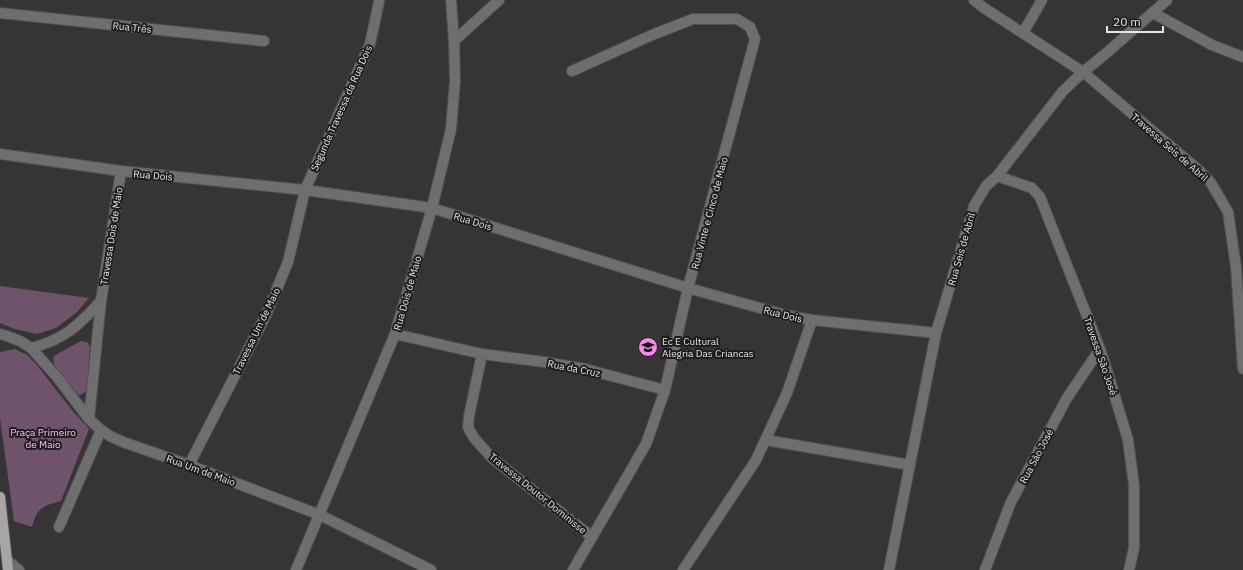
<svg xmlns="http://www.w3.org/2000/svg" width="1243" height="570" font-family="'IBM Plex Sans',sans-serif">
	<style>
		.green { fill: #6f536a }
		.lines { fill: none; stroke-linecap: round; stroke-linejoin: round }
		.minor-casing { stroke: #535052; stroke-width: 12 }
		.major-casing { stroke: #535052; stroke-width: 12 }
		.minor { stroke: #6f6e6f; stroke-width: 10 }
		.major { stroke: #a8a5a7; stroke-width: 10 }
		.labels { text-anchor: middle; stroke-width: 4; stroke-linejoin: round; paint-order: stroke }
		.street-label { font-size: 10px; fill: #e5e3e5; stroke: #1e1c1d }
		.poi-label { font-size: 10px; fill: #e5e3e5; stroke: #1e1c1d; text-anchor: start }
		.park-label { font-size: 10px; fill: #ffc0f3; stroke: #1e1c1d }
	</style>
	<rect width="100%" height="100%" fill="#373436"/>
	<g class="green">
		<path d="M0 286 89 298 77 312 56 328 37 334 15 329 0 323Z"/>
		<path d="M81 341 87 342 90 346 87 391 80 395 74 393 55 367 53 360 54 356Z"/>
		<path d="M15 349 27 355 36 364 71 409 89 429 61 501C43 506 37 507 32 527L14 521 0 418V352Z"/>
	</g>
	<g class="lines">
		<g class="minor-casing">
			<g id="minor">
				<path d="M974 0 984 8 1083 72 1201 172 1211 183 1228 212 1236 267 1243 369"/>
				<path d="M0 13 264 41"/>
				<path d="M1153 13 1212 45 1243 57"/>
				<path d="M1023 33 1042 0"/>
				<path d="M454 41 499 0"/>
				<path d="M572 71 652 35 693 19H737L750 27 755 39 688 288 665 390 646 444 573 570"/>
				<path d="M0 154 121 171 305 190 432 208 688 288 785 315 812 320 936 333"/>
				<path d="M997 176 1032 188 1040 197 1100 349 1109 377 1128 440 1134 485V548L1129 570"/>
				<path d="M0 334 7 336 20 341 31 348 57 377 89 419 101 430 110 436 123 442 189 465 320 515 431 570"/>
				<path d="M395 334 482 354 469 416 468 427 474 438 492 458 592 537"/>
				<path d="M31 348C64 340 79 325 101 301"/>
				<path d="M482 354 544 362 585 369 665 390"/>
				<path d="M89 419 101 301 121 171"/>
				<path d="M766 440 910 465"/>
				<path d="M189 465 266 315 288 262 305 190 370 44 379 2"/>
				<path d="M59 527 101 430"/>
				<path d="M8 561 19 570"/>
				<path d="M296 570 395 334 432 208 451 129 455 81 454 41 451 0"/>
				<path d="M683 570 756 460 787 393 812 320"/>
				<path d="M889 570 936 333 974 206 986 186 997 176 1063 91 1083 72 1103 56 1167 0"/>
				<path d="M985 570 1011 502 1067 398 1100 349"/>
			</g>
		</g>
		<g class="major-casing">
			<path id="major" d="M0 497 8 570"/>
		</g>
		<use href="#minor" class="minor"/>
		<use href="#major" class="major"/>
	</g>
	<defs>
		<g id="school-disc" transform="scale(1)"><circle r="9.5" fill="#f987e9" stroke="#1e1c1d"/><path d="M0-5L7-2L0 1L-7-2ZM-4 1L0 2.5L4 1V4Q0 6-4 4Z" fill="#111"/></g>
	</defs>
	<g fill-rule="evenodd">
		<use href="#school-disc" x="648" y="347"/>
	</g>
	<g class="labels">
		<g class="street-label">
			<text transform="translate(132 27) rotate(6)" y="4">Rua Três</text>
			<text transform="translate(341 108) rotate(-66)" y="4">Segunda Travessa da Rua Dois</text>
			<text transform="translate(1170 147) rotate(41)" y="4">Travessa Seis de Abril</text>
			<text transform="translate(153 175) rotate(5)" y="4">Rua Dois</text>
			<text transform="translate(709 213) rotate(-75)" y="4">Rua Vinte e Cinco de Maio</text>
			<text transform="translate(473 221) rotate(17)" y="4">Rua Dois</text>
			<text transform="translate(111 236) rotate(-81)" y="4">Travessa Dois de Maio</text>
			<text transform="translate(961 249) rotate(-74)" y="4">Rua Seis de Abril</text>
			<text transform="translate(407 293) rotate(-74)" y="4">Rua Dois de Maio</text>
			<text transform="translate(783 314) rotate(14)" y="4">Rua Dois</text>
			<text transform="translate(256 331) rotate(-64)" y="4">Travessa Um de Maio</text>
			<text transform="translate(1101 356) rotate(71)" y="4">Travessa São José</text>
			<text transform="translate(574 368) rotate(11)" y="4">Rua da Cruz</text>
			<text transform="translate(1036 456) rotate(-62)" y="4">Rua São José</text>
			<text transform="translate(201 470) rotate(20)" y="4">Rua Um de Maio</text>
			<text transform="translate(538 493) rotate(39)" y="4">Travessa Doutor Dominisse</text>
		</g>
		<g class="poi-label">
			<text x="662" y="345">Ec E Cultural<tspan x="662" dy="12">Alegria Das Criancas</tspan></text>
		</g>
		<g class="park-label">
			<text x="43" y="436">Praça Primeiro<tspan x="43" dy="12">de Maio</tspan></text>
		</g>
	</g>
	<path d="M1107 26v6h56v-6" fill="none" stroke="#e5e3e5" stroke-width="2"/>
	<text x="1113" y="26" font-size="12" fill="#e5e3e5" stroke="#1e1c1d" stroke-width="3" paint-order="stroke">20 m</text>
</svg>
